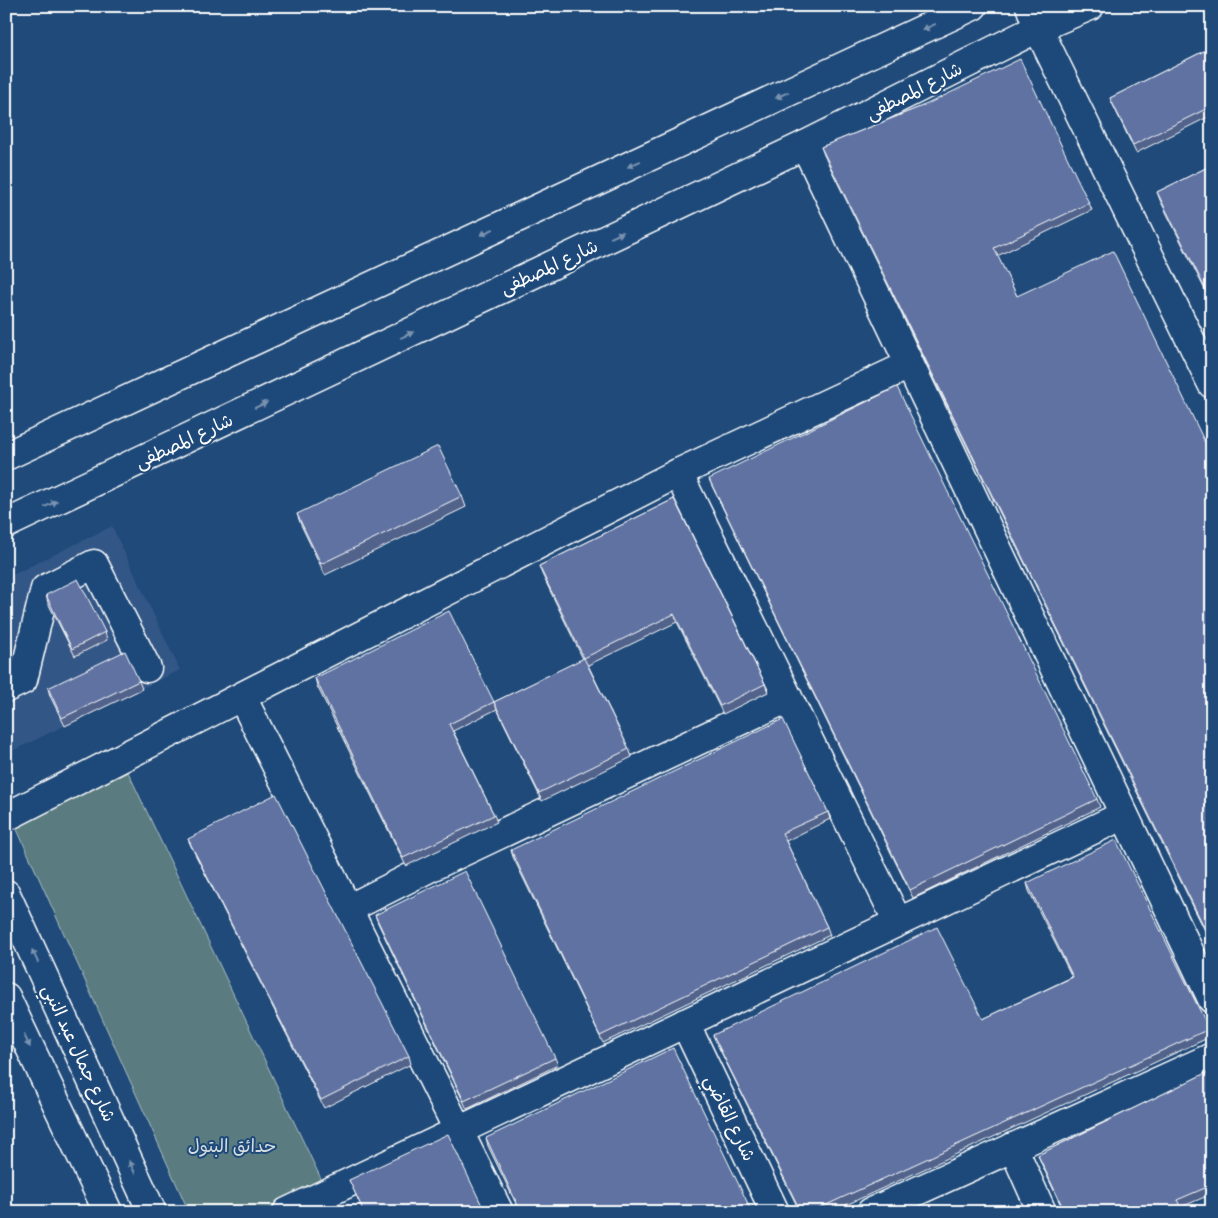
<svg xmlns="http://www.w3.org/2000/svg" width="1218" height="1218" font-family="Delius,'Playpen Sans Arabic',sans-serif">
	<style>
		.built { fill: #325686 }
		.green { fill: #5a7b80; stroke: #acbdc0 }
		.lines { fill: none; stroke-linecap: round; stroke-linejoin: round }
		.minor-casing { stroke: #fff; stroke-width: 31 }
		.minor { stroke: #1f4a7a; stroke-width: 28 }
		.wall { fill: #51628b; stroke: #fff }
		.building { fill: #5e72a2; stroke: #fff }
		.oneway { fill: #7992af }
		.labels { text-anchor: middle; stroke-width: 4; stroke-linejoin: round; paint-order: stroke }
		.street-label { font-size: 18px; fill: #fff; stroke: #1f4a7a }
		.park-label { font-size: 18px; fill: #d6dedf; stroke: #1f4a7a }
	</style>
	<rect width="100%" height="100%" fill="#1f4a7a"/>
	<filter id="ink" filterUnits="userSpaceOnUse"><feTurbulence type="fractalNoise" baseFrequency=".02" numOctaves="2"/><feDisplacementMap in="SourceGraphic" scale="10" xChannelSelector="R" yChannelSelector="G"/><feConvolveMatrix kernelMatrix="1 2 1 2 8 2 1 2 1" color-interpolation-filters="sRGB"/></filter>
	<g filter="url(#ink)">
		<path class="built" d="M112 526 180 670 6 754V578Z"/>
		<path class="green" d="M128 772 323 1183 261 1212H189L15 825Z"/>
		<g class="lines">
			<g class="minor-casing">
				<g id="minor">
					<path d="M1030 6 1038 28 1212 384"/>
					<path d="M805 145 1212 999"/>
					<path d="M6 456 973 6"/>
					<path d="M678 473 898 922"/>
					<path d="M6 524 805 145 1038 28 1090 6"/>
					<path d="M6 688 23 680 45 589 94 564 147 668"/>
					<path d="M242 697 499 1212"/>
					<path d="M6 817 678 473 909 365"/>
					<path d="M6 894 152 1212"/>
					<path d="M348 909 435 865 788 698"/>
					<path d="M6 997 108 1212"/>
					<path d="M685 1023 775 1212"/>
					<path d="M1013 1147 1042 1212"/>
					<path d="M287 1212 1124 815"/>
					<path d="M871 1212 1212 1057"/>
				</g>
			</g>
			<use href="#minor" class="minor"/>
		</g>
		<g class="wall">
			<path d="M1212 47V115L1136 153 1113 105 1110 98Z"/>
			<path d="M925 105 1089 203 1092 210 997 256 1017 296 1212 457V945L824 155 821 147Z"/>
			<path d="M1212 165V304L1160 200 1157 192Z"/>
			<path d="M709 479 1097 799 1100 807 913 898 712 486Z"/>
			<path d="M462 496 466 507 325 575 301 525 297 514Z"/>
			<path d="M674 499 765 684 768 692 723 714 677 622 588 665 629 749 632 757 542 801 497 709 494 702 583 659 542 574 539 566Z"/>
			<path d="M46 595 105 632 107 640 75 656 48 603Z"/>
			<path d="M315 678 494 702 497 709 453 731 494 815 497 822 406 866 317 686Z"/>
			<path d="M139 681 142 689 65 726 50 696 48 688Z"/>
			<path d="M828 812 830 819 786 841 827 927 830 935 603 1043 513 857 511 850Z"/>
			<path d="M188 839 409 1056 411 1064 324 1108 191 846Z"/>
			<path d="M1027 883 1209 1029 1212 1036 831 1212H800L716 1042 713 1035 983 1019 1072 977 1029 891Z"/>
			<path d="M375 915 555 1058 558 1065 467 1109 378 923Z"/>
			<path d="M1212 1070V1194L1181 1207 1183 1212H1064L1041 1163 1038 1155Z"/>
			<path d="M486 1138 752 1212H520L488 1146Z"/>
			<path d="M349 1180 485 1212H364Z"/>
		</g>
		<g class="building">
			<path d="M1212 47V106L1133 145 1110 98Z"/>
			<path d="M1020 59 1089 203 994 248 1017 296 1113 251 1212 457V943L821 147 925 105Z"/>
			<path d="M1212 165V302L1157 192Z"/>
			<path d="M897 387 1097 799 910 890 709 479Z"/>
			<path d="M438 446 462 496 321 564 297 514Z"/>
			<path d="M674 499 765 684 720 706 674 614 584 658 629 749 539 793 494 702 584 658 539 566Z"/>
			<path d="M78 579 105 632 72 649 46 595Z"/>
			<path d="M449 611 494 702 449 724 494 815 403 858 315 678Z"/>
			<path d="M125 651 139 681 62 718 48 688Z"/>
			<path d="M783 719 828 812 782 833 827 927 600 1036 511 850Z"/>
			<path d="M276 794 409 1056 321 1100 188 839Z"/>
			<path d="M1116 840 1209 1029 811 1212H801L713 1035 937 927 983 1019 1073 977 1027 883Z"/>
			<path d="M465 871 555 1058 464 1101 375 915Z"/>
			<path d="M673 1048 752 1212H521L486 1138Z"/>
			<path d="M1212 1070V1185L1177 1200 1183 1212H1065L1038 1155Z"/>
			<path d="M448 1134 485 1212H364L349 1180Z"/>
			<path d="M6 1193 14 1212H6Z"/>
		</g>
		<defs><path id="oneway-solid" d="M-6-.8H1V-3.2L6.5 0L1 3.2V.8H-6Z" transform="scale(1.25)"/></defs>
		<g class="oneway">
			<use href="#oneway-solid" transform="translate(929 27) rotate(155)"/>
			<use href="#oneway-solid" transform="translate(782 95) rotate(155)"/>
			<use href="#oneway-solid" transform="translate(634 164) rotate(155)"/>
			<use href="#oneway-solid" transform="translate(487 232) rotate(155)"/>
			<use href="#oneway-solid" transform="translate(617 235) rotate(-25)"/>
			<use href="#oneway-solid" transform="translate(407 335) rotate(-25)"/>
			<use href="#oneway-solid" transform="translate(261 405) rotate(-25)"/>
			<use href="#oneway-solid" transform="translate(51 504) rotate(-25)"/>
			<use href="#oneway-solid" transform="translate(35 956) rotate(-115)"/>
			<use href="#oneway-solid" transform="translate(27 1041) rotate(65)"/>
			<use href="#oneway-solid" transform="translate(132 1167) rotate(-115)"/>
		</g>
	</g>
	<g class="labels">
		<g class="street-label">
			<text transform="translate(914 91) rotate(-27)" y="6">شارع المصطفى</text>
			<text transform="translate(549 267) rotate(-25)" y="6">شارع المصطفى</text>
			<text transform="translate(184 441) rotate(-25)" y="6">شارع المصطفى</text>
			<text transform="translate(79 1053) rotate(65)" y="6">شارع جمال عبد النبي</text>
			<text transform="translate(730 1118) rotate(64)" y="6">شارع القاضي</text>
		</g>
		<g class="park-label">
			<text x="232" y="1152">حدائق البتول</text>
		</g>
	</g>
	<rect width="1218" height="1218" fill="none" stroke="#1f4a7a" stroke-width="25"/>
	<rect x="12" y="12" width="1193" height="1193" fill="none" stroke="#fff" stroke-width="2" filter="url(#ink)"/>
</svg>
